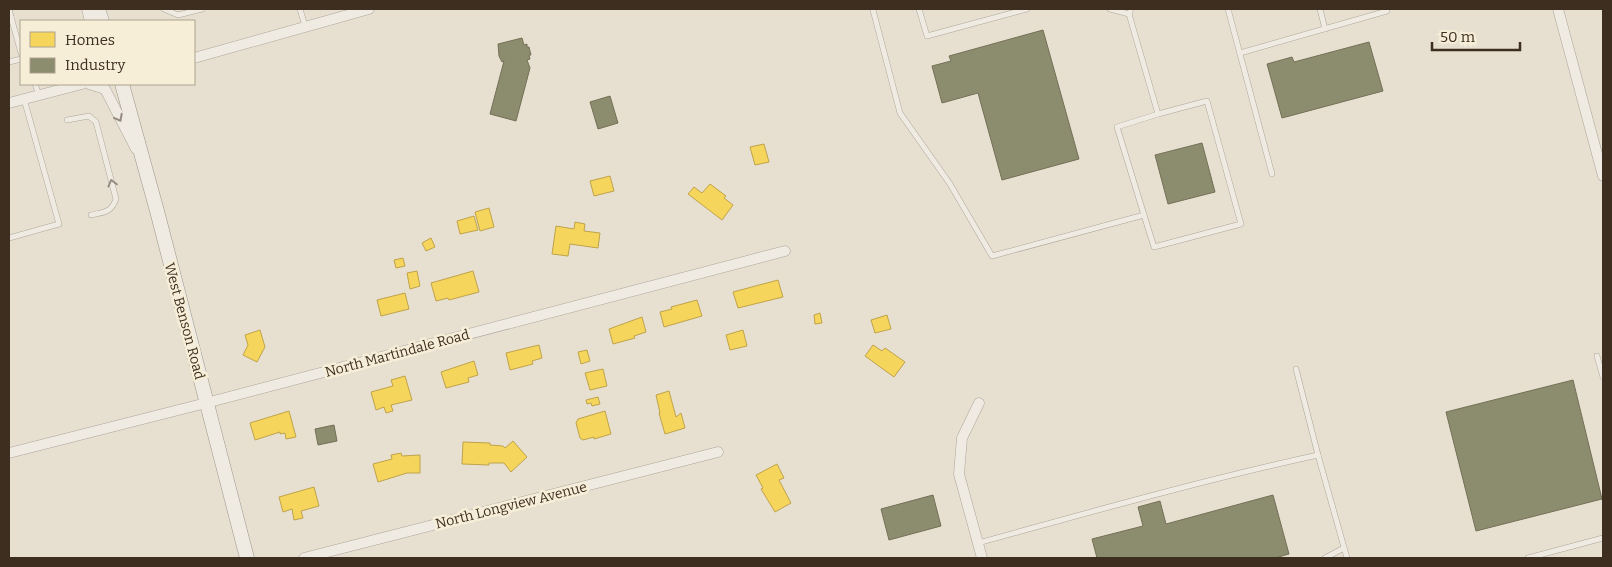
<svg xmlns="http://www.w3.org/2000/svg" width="1612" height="567" font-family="Bitter,serif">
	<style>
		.homes { fill: #f6d55c; stroke: #bea34a }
		.industry { fill: #8c8c6e; stroke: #747057 }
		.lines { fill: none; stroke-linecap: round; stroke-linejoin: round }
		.service-casing { stroke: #ada599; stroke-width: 6 }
		.minor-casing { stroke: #ada599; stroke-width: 11 }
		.secondary-casing { stroke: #9c958a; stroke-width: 15 }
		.service { stroke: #efebe3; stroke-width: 5 }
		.minor { stroke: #efebe3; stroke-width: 10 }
		.secondary { stroke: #efebe3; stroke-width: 14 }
		.oneway { stroke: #968c82 }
		.labels { text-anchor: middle; stroke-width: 5; stroke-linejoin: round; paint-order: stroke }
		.street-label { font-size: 14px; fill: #3d2e20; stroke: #f7eed8 }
	</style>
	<rect width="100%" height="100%" fill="#e7e0d1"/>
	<g class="homes">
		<path d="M764 144 769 162 755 165 750 147Z"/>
		<path d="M610 176 614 191 594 196 590 181Z"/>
		<path d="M710 184 726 196 724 198 733 205 722 220 688 194 694 187 702 193Z"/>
		<path d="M489 208 494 227 480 231 475 212Z"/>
		<path d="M474 216 478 230 460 234 457 221Z"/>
		<path d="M575 222 585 224 584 231 600 233 598 248 570 244 568 256 552 254 556 226 574 229Z"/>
		<path d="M431 238 435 247 426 251 422 243Z"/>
		<path d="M403 258 405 266 396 268 394 260Z"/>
		<path d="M417 271 420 286 410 289 407 273Z"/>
		<path d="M473 271 479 292 449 300 448 298 436 301 431 283Z"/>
		<path d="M778 280 783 297 738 308 733 292Z"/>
		<path d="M405 293 409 309 381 316 377 300Z"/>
		<path d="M697 300 702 316 664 327 660 312 672 309 671 307Z"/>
		<path d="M820 313 822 323 815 324 814 315Z"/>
		<path d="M887 315 891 329 875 333 871 320Z"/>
		<path d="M642 317 646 332 634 336 635 338 613 344 609 329Z"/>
		<path d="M260 330 265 347 257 362 243 355 248 345 245 335Z"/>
		<path d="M743 330 747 346 730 350 726 335Z"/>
		<path d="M539 345 542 358 532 361 533 364 510 370 506 353Z"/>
		<path d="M873 345 882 351 885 348 905 362 894 377 865 356Z"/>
		<path d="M587 350 590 361 581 364 578 352Z"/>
		<path d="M474 361 478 375 468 378 469 382 446 388 441 372Z"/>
		<path d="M603 369 607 386 590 390 585 373Z"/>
		<path d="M405 376 412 400 391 405 393 411 386 413 384 407 376 410 371 392 393 386 391 380Z"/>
		<path d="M669 391 676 417 681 413 685 428 665 434 659 413H660L656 395Z"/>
		<path d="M598 397 600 404 592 406 591 403 587 404 586 400Z"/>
		<path d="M289 411 296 437 286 439 285 433 280 434V432L255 440 250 423Z"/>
		<path d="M605 411 611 434 594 439V437L583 440 580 438 576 423 578 419Z"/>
		<path d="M513 441 527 457 511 472 504 463H489V465L462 464 463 442 490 443V445L503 446 505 448Z"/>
		<path d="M401 453 402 456 420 455V473H407L378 482 373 464 392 459 391 455Z"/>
		<path d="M777 464 784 478 779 480 791 503 775 512 761 489 763 488 756 475Z"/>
		<path d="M314 487 319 506 301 511 303 518 294 520 292 509 283 512 279 497Z"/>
	</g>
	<g class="industry">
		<path d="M1043 30 1079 159 1002 180 978 93 942 103 932 66 951 61 949 56Z"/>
		<path d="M522 38 524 45 527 44V47H529L531 55H529L530 59 527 60 530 68 516 121 490 114 504 61 502 62 499 56 498 44Z"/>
		<path d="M1369 42 1383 91 1282 118 1267 64 1292 57 1294 62Z"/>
		<path d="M610 96 618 123 598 129 590 102Z"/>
		<path d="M1202 143 1215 192 1168 204 1155 155Z"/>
		<path d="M1573 380 1602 499 1476 531 1446 412Z"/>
		<path d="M334 425 337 441 318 445 315 429Z"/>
		<path d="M933 495 941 526 889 540 881 509Z"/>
		<path d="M1273 495 1289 554 1275 558H1097L1092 539 1143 526 1138 507 1160 501 1166 524Z"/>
	</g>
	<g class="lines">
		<g class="service-casing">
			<g id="service">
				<path d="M9 9 11 17"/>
				<path d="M164 9 178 15 202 9"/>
				<path d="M300 9 305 26"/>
				<path d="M919 9 927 36 1027 9"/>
				<path d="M1110 9 1129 14 1131 9"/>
				<path d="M1228 9 1272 174"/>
				<path d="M1320 9 1325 29"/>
				<path d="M873 10 900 113 950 184 992 256 1144 215 1154 247 1241 224 1207 101 1158 114 1129 14"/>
				<path d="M9 18 11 17 21 53"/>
				<path d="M1240 53 1387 11 1386 9"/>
				<path d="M9 62 21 59"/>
				<path d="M35 84 39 95"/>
				<path d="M67 120 89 116 96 122 116 199C111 213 104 212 91 215"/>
				<path d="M1144 215 1117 127 1158 114"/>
				<path d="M9 238 59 224 24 99"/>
				<path d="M1597 356 1603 377"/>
				<path d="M1296 369 1318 455 1347 558"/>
				<path d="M978 543C1091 512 1203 480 1318 455"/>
				<path d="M1325 558 1344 548"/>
				<path d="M1528 558 1603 538"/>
			</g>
		</g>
		<g class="minor-casing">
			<g id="minor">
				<path d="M87 9 90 21"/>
				<path d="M1558 9 1603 176"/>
				<path d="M194 58 369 9"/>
				<path d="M89 84 105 89 136 149"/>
				<path d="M9 103 82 84"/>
				<path d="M979 403 962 438 959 474 982 558"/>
				<path d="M9 453 206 403 785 251"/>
				<path d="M304 558 718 452"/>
			</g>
		</g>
		<g class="secondary-casing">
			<g id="secondary">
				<path d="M98 9 102 21"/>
				<path d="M122 84 157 211 247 558"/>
			</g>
		</g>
		<use href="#service" class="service"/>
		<use href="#minor" class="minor"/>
		<use href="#secondary" class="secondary"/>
	</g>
	<defs><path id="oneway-chevron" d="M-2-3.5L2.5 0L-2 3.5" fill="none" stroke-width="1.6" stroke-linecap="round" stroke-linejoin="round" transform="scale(1.25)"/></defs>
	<g class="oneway">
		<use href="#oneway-chevron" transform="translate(119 118) rotate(62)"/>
		<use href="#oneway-chevron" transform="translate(112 183) rotate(-105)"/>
	</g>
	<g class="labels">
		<g class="street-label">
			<text transform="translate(185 321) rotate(75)" y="5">West Benson Road</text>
			<text transform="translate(397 353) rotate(-15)" y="5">North Martindale Road</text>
			<text transform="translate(511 505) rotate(-14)" y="5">North Longview Avenue</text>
		</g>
	</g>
	<rect width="1612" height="567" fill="none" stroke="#3d2e20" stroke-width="20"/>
	<rect x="20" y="20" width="175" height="65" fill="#f7eed8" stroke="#ada18e"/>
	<rect x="30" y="32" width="25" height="15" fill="#f6d55c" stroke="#ada18e"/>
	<text x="65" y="45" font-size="15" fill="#3d2e20">Homes</text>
	<rect x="30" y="58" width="25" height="15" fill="#8c8c6e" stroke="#ada18e"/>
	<text x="65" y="70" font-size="15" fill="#3d2e20">Industry</text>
	<path d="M1432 42v8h88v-8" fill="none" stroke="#3d2e20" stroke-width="2.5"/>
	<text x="1440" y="42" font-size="15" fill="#3d2e20" stroke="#f7eed8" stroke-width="4" paint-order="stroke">50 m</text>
</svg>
